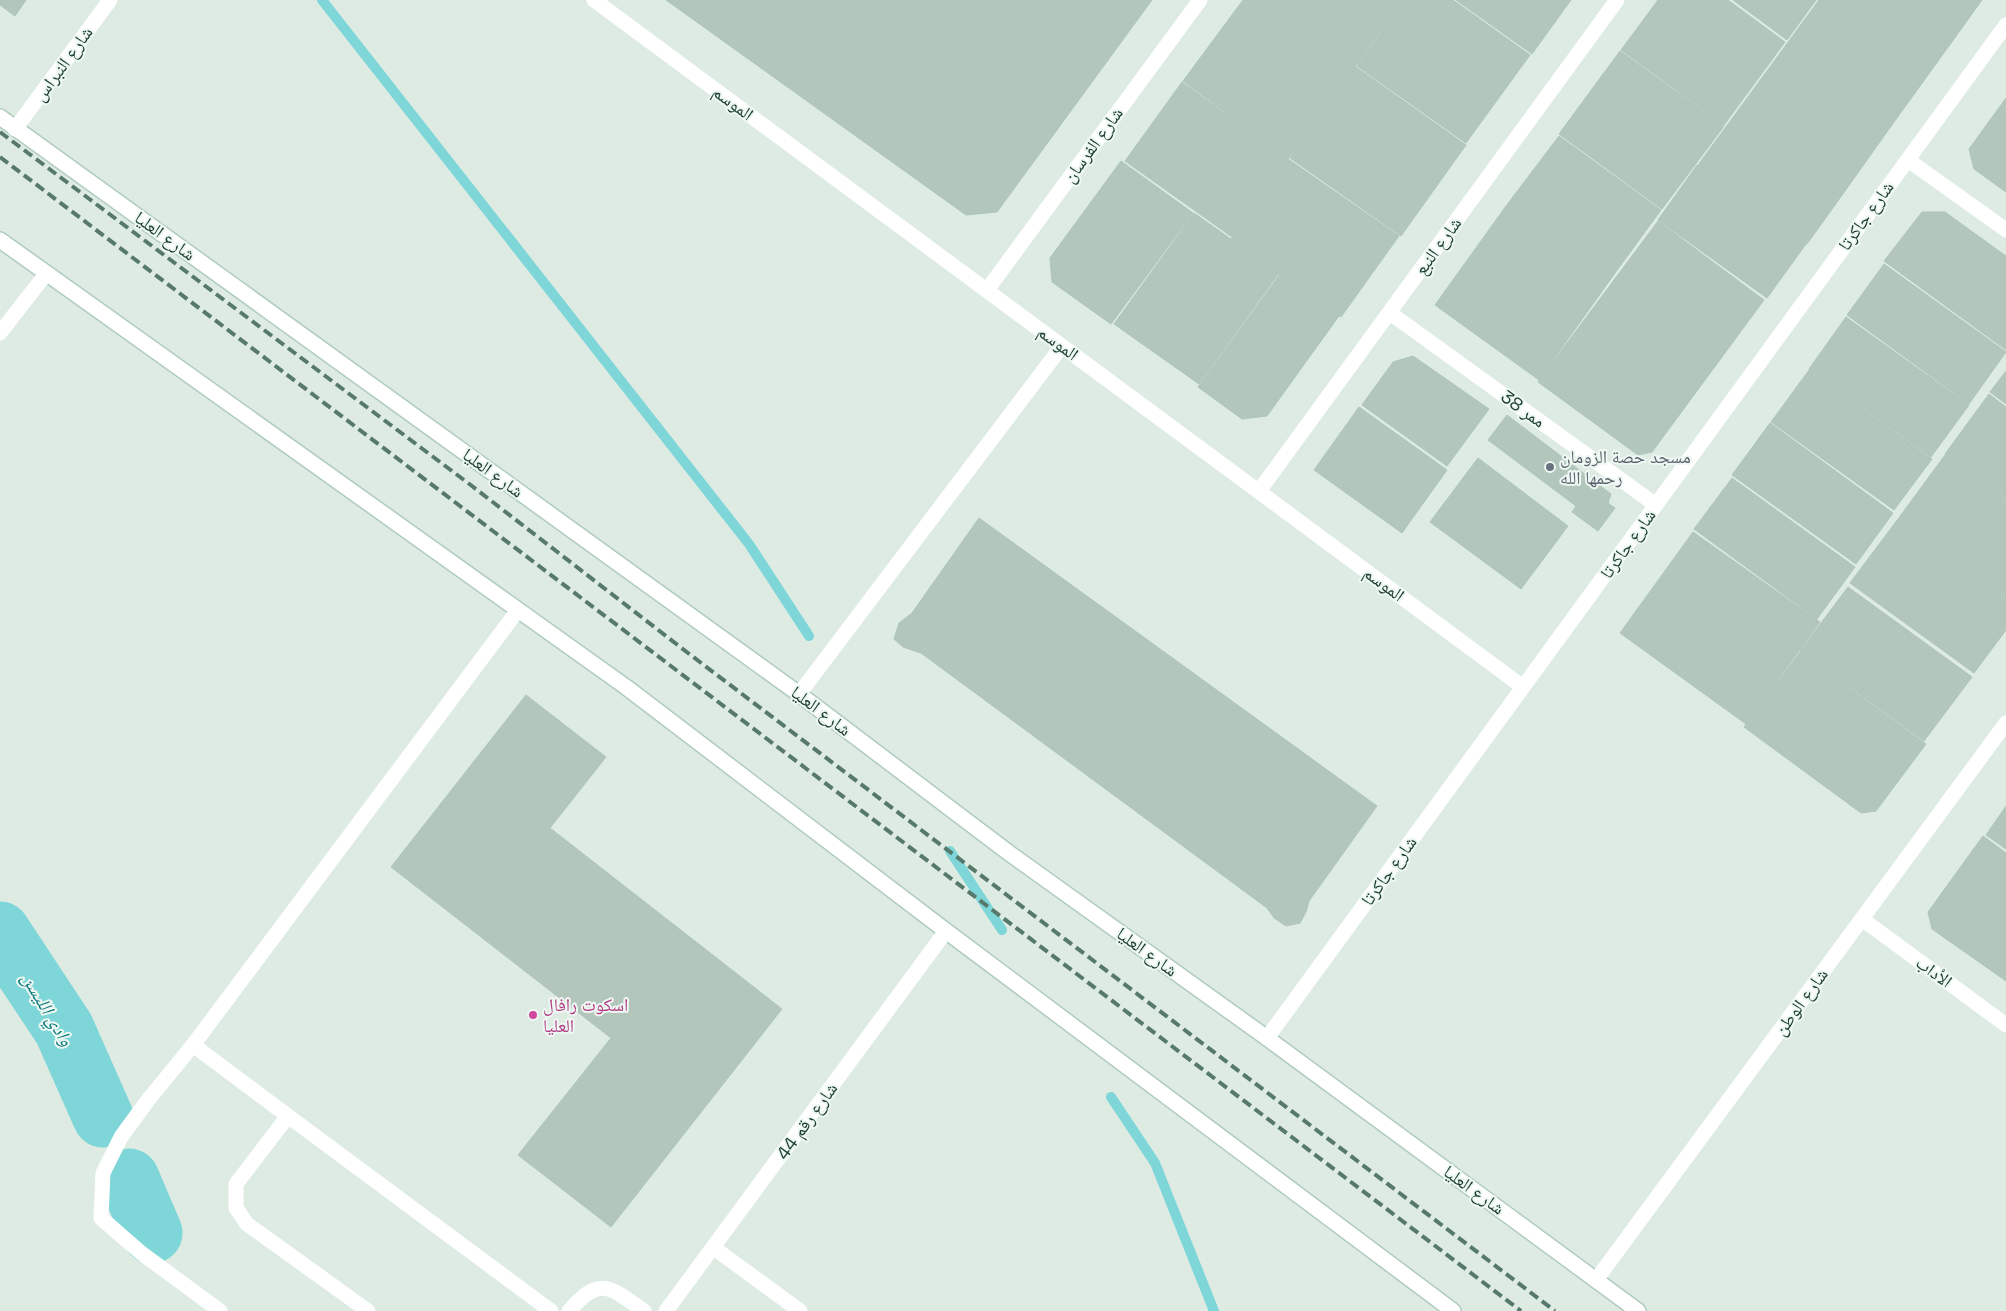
<svg xmlns="http://www.w3.org/2000/svg" width="2006" height="1311" font-family="'Space Grotesk','Noto Naskh Arabic',sans-serif">
	<style>
		.lines { fill: none; stroke-linecap: round; stroke-linejoin: round }
		.stream { stroke: #7ed6d8; stroke-width: 10 }
		.river { stroke: #7ed6d8; stroke-width: 61 }
		.building { fill: #b2c6bc; stroke: #afc6b9 }
		.secondary-casing { stroke: #afccbe; stroke-width: 18 }
		.service { stroke: #fff; stroke-width: 15 }
		.minor { stroke: #fff; stroke-width: 15 }
		.secondary { stroke: #fff; stroke-width: 15 }
		.rail { stroke: #57796b; stroke-width: 4; stroke-dasharray: 10 5; stroke-linecap: butt }
		.worship-dot { fill: #6b7280; stroke: #eef8f2; stroke-width: 2 }
		.hotel-dot { fill: #d1479c; stroke: #eef8f2; stroke-width: 2 }
		.labels { text-anchor: middle; stroke-width: 4; stroke-linejoin: round; paint-order: stroke }
		.street-label { font-size: 18px; fill: #1d3d30; stroke: #eef8f2 }
		.worship-label { font-size: 18px; fill: #5b616d; stroke: #eef8f2; text-anchor: start }
		.hotel-label { font-size: 18px; fill: #b23c85; stroke: #eef8f2; text-anchor: start }
		.water-label { font-size: 19px; font-style: italic; fill: #117b7f; stroke: #eef8f2 }
	</style>
	<rect width="100%" height="100%" fill="#ddebe3"/>
	<g class="lines">
		<g class="stream">
			<path d="M322 0 749 544 809 636"/>
			<path d="M950 851 1002 930"/>
			<path d="M1111 1097 1155 1163 1214 1311"/>
		</g>
		<g class="river">
			<path d="M0 932 64 1029 103 1117"/>
			<path d="M129 1179 152 1233"/>
		</g>
	</g>
	<g class="building">
		<path d="M0 0H26L15 16 0 5Z"/>
		<path d="M666 0H1152L997 212 966 215Z"/>
		<path d="M1243 0H1261L1356 67 1288 159 1183 81Z"/>
		<path d="M1262 0H1404L1355 67Z"/>
		<path d="M1405 0H1453L1530 55 1466 143 1357 66Z"/>
		<path d="M1456 0H1571L1532 54Z"/>
		<path d="M1658 0H1728L1785 42 1724 125 1621 50Z"/>
		<path d="M1733 0H1816L1787 40Z"/>
		<path d="M1819 0H1914L1959 32 1894 122 1786 45Z"/>
		<path d="M1914 0H1982L1959 32Z"/>
		<path d="M1786 45 1894 122 1840 198 1731 120Z"/>
		<path d="M1620 51 1724 126 1662 209 1559 134Z"/>
		<path d="M1356 67 1466 145 1401 236 1290 158Z"/>
		<path d="M1182 82 1288 159 1232 237 1125 161Z"/>
		<path d="M2006 98V192L1974 169 1969 149Z"/>
		<path d="M1731 120 1840 198 1807 244 1698 165Z"/>
		<path d="M1559 136 1661 210 1610 280 1506 206Z"/>
		<path d="M1288 159 1399 236 1341 317 1231 239Z"/>
		<path d="M1121 161 1193 213 1111 324 1052 282 1050 258Z"/>
		<path d="M1697 165 1806 244 1767 298 1658 220Z"/>
		<path d="M1506 206 1610 280 1539 380 1435 305Z"/>
		<path d="M1922 212H1945L2006 256V350L1884 261Z"/>
		<path d="M1194 213 1279 273 1199 384 1114 324Z"/>
		<path d="M1658 221 1764 300 1652 452 1638 455 1538 382Z"/>
		<path d="M1884 264 2006 352 1969 404 1847 315Z"/>
		<path d="M1280 274 1339 316 1267 416 1242 419 1198 387Z"/>
		<path d="M1846 317 1969 405 1931 457 1809 369Z"/>
		<path d="M1413 356 1489 409 1447 466 1362 405 1393 362Z"/>
		<path d="M1809 370 1932 459 1894 510 1771 422Z"/>
		<path d="M2006 371V404L1990 392Z"/>
		<path d="M1989 394 2006 407V498L1945 454Z"/>
		<path d="M1359 407 1447 470 1402 533 1314 470Z"/>
		<path d="M1507 415 1611 494 1608 503 1615 508 1598 531 1572 512 1576 506 1488 440Z"/>
		<path d="M1770 423 1893 513 1856 564 1732 475Z"/>
		<path d="M1945 455 2006 499V597L1898 519Z"/>
		<path d="M1478 458 1568 526 1521 589 1430 522Z"/>
		<path d="M1732 478 1855 567 1817 619 1694 529Z"/>
		<path d="M979 518 1377 806 1309 901 1306 912 1300 923 1286 926 1274 918 1267 908 921 653 903 647 894 639 899 623 912 613Z"/>
		<path d="M1898 519 2006 598V630L1974 673 1850 583Z"/>
		<path d="M1693 532 1820 622 1746 724 1620 633Z"/>
		<path d="M1848 587 1972 677 1924 741 1800 651Z"/>
		<path d="M1800 652 1926 744 1876 811 1861 813 1744 727Z"/>
		<path d="M526 695 606 757 550 828 782 1009 611 1227 518 1155 611 1038 391 867Z"/>
		<path d="M2006 806V849L1986 835Z"/>
		<path d="M1983 836 2006 853V981L1932 929 1928 912Z"/>
	</g>
	<g class="lines">
		<g class="secondary-casing">
			<g id="secondary">
				<path d="M0 117 799 694 1009 853 1267 1038 1638 1311"/>
				<path d="M0 240 626 687 946 931 1453 1311"/>
			</g>
		</g>
		<g class="service">
			<path d="M193 1045 288 1116 236 1184V1208L247 1224 368 1311"/>
			<path d="M288 1116 551 1311"/>
			<path d="M220 1311 140 1252 101 1218 103 1173 121 1137 148 1100 193 1045 518 610"/>
			<path d="M569 1311C601 1274 611 1288 644 1311"/>
		</g>
		<g class="minor">
			<path d="M594 0 1523 687"/>
			<path d="M15 129 110 0"/>
			<path d="M1908 160 2006 230"/>
			<path d="M987 290 1200 0"/>
			<path d="M1390 313 1656 505"/>
			<path d="M0 333 46 274"/>
			<path d="M1259 491 1617 0"/>
			<path d="M799 694 1062 346"/>
			<path d="M1862 919 2006 1025"/>
			<path d="M1267 1038 2006 25"/>
			<path d="M714 1248 800 1311"/>
			<path d="M1596 1280 2006 723"/>
			<path d="M666 1311 946 931"/>
		</g>
		<use href="#secondary" class="secondary"/>
		<g class="rail">
			<path d="M0 132 472 486 688 653 1555 1311"/>
			<path d="M0 157 1521 1311"/>
		</g>
	</g>
	<circle class="worship-dot" cx="1550" cy="467" r="5"/>
	<circle class="hotel-dot" cx="533" cy="1015" r="5"/>
	<g class="labels">
		<g class="street-label">
			<text transform="translate(63 64) rotate(-54)" y="6">شارع النبراس</text>
			<text transform="translate(733 103) rotate(36)" y="6">الموسم</text>
			<text transform="translate(1093 145) rotate(-54)" y="6">شارع الفرسان</text>
			<text transform="translate(1866 216) rotate(-54)" y="6">شارع جاكرتا</text>
			<text transform="translate(165 236) rotate(36)" y="6">شارع العليا</text>
			<text transform="translate(1438 246) rotate(-54)" y="6">شارع النبع</text>
			<text transform="translate(1058 343) rotate(36)" y="6">الموسم</text>
			<text transform="translate(1523 409) rotate(36)" y="6">ممر 38</text>
			<text transform="translate(493 473) rotate(36)" y="6">شارع العليا</text>
			<text transform="translate(1628 544) rotate(-54)" y="6">شارع جاكرتا</text>
			<text transform="translate(1384 584) rotate(36)" y="6">الموسم</text>
			<text transform="translate(821 711) rotate(37)" y="6">شارع العليا</text>
			<text transform="translate(1389 871) rotate(-54)" y="6">شارع جاكرتا</text>
			<text transform="translate(1147 952) rotate(36)" y="6">شارع العليا</text>
			<text transform="translate(1934 972) rotate(36)" y="6">الأداب</text>
			<text transform="translate(1801 1002) rotate(-54)" y="6">شارع الوطن</text>
			<text transform="translate(807 1121) rotate(-54)" y="6">شارع رقم 44</text>
			<text transform="translate(1474 1190) rotate(36)" y="6">شارع العليا</text>
		</g>
		<g class="worship-label">
			<text x="1560" y="463">مسجد حصة الزومان<tspan x="1560" dy="21">رحمها الله</tspan></text>
		</g>
		<g class="hotel-label">
			<text x="543" y="1011">اسكوت رافال<tspan x="543" dy="21">العليا</tspan></text>
		</g>
		<g class="water-label">
			<text transform="translate(48 1009) rotate(59)" y="7">وادي الليسن</text>
		</g>
	</g>
</svg>
